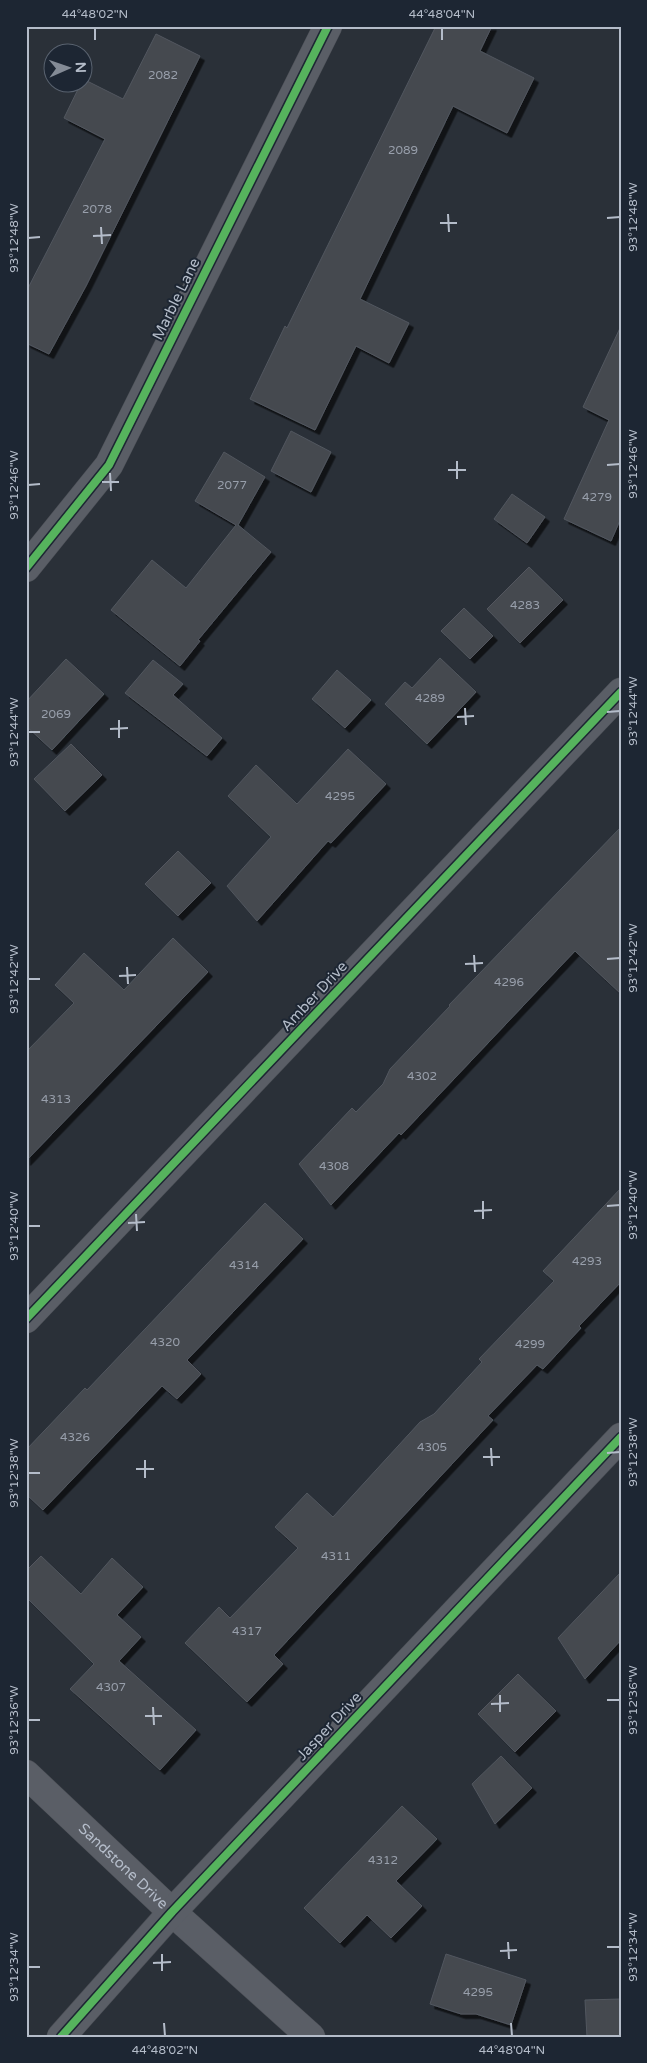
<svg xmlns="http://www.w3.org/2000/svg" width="647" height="2063" font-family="'Varela Round',sans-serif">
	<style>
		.building { fill: #444950; stroke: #52575f; filter: url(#shadow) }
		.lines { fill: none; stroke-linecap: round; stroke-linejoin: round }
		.minor-casing { stroke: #484c53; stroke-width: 29 }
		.minor { stroke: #5a5e66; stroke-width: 28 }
		.cycleway-casing { stroke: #1d2633; stroke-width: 11 }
		.cycleway { stroke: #56b35d; stroke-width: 8 }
		.ticks { fill: none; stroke: #b4bcc9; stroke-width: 2 }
		.labels { text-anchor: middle; stroke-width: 4; stroke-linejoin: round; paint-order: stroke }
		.number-label { font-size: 12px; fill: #989fab }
		.street-label { font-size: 15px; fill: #b4bcc9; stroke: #1d2633 }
		.neatline { fill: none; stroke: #b4bcc9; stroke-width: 2 }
		.ticks-label { font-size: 12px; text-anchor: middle; fill: #b4bcc9 }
	</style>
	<defs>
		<filter id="shadow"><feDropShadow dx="4.5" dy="4.5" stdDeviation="0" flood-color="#0009"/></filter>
	</defs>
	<rect width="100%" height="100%" fill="#2a3038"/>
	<g class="building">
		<path d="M436 26H492L480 51 534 78 507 133 453 106 360 299 409 323 389 363 356 346 315 430 250 399 285 326 287 328Z"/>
		<path d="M156 34 200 56 86 286 49 354 26 343V292L105 139 64 118 83 79 123 99Z"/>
		<path d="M621 326V518L611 541 564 519 609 420 583 407Z"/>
		<path d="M291 431 331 452 311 492 271 471Z"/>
		<path d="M224 452 265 477 238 525 271 552 198 640 200 641 180 666 111 610 152 560 186 588 236 525 195 501Z"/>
		<path d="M512 494 545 517 527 543 494 519Z"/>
		<path d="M529 567 563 600 520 643 487 609Z"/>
		<path d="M464 608 493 636 470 659 441 631Z"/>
		<path d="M440 658 476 692 427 744 385 704 405 682 412 688Z"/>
		<path d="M66 659 104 694 52 750 26 726V702Z"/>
		<path d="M153 660 183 684 173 695 222 738 207 756 125 693Z"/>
		<path d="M337 670 371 700 345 728 312 699Z"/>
		<path d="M71 744 102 775 65 811 34 779Z"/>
		<path d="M348 749 386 784 331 843 328 841 257 921 227 886 271 837 228 796 256 765 297 804Z"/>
		<path d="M621 827V994L575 951 401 1135 399 1133 331 1205 299 1164 352 1108 356 1112 383 1084 390 1069 450 1006 449 1005Z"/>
		<path d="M178 851 211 883 178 916 145 884Z"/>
		<path d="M173 938 208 972 26 1161V1052L74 1003 55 985 84 953 124 990Z"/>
		<path d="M621 1188V1282L579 1326 581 1328 543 1369 537 1365 488 1416 493 1420 274 1655 283 1664 247 1702 185 1643 219 1607 230 1618 298 1548 275 1527 307 1493 333 1517 420 1422 434 1414 482 1362 479 1359 554 1281 543 1271Z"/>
		<path d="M265 1203 303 1239 187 1360 201 1374 177 1399 162 1386 43 1510 26 1494V1450L85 1388 87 1390Z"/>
		<path d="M41 1556 81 1594 112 1558 143 1587 117 1615 141 1637 119 1661 196 1730 160 1770 70 1689 94 1664 26 1597V1571Z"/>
		<path d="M621 1572V1640L585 1679 558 1638Z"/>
		<path d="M518 1674 556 1711 515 1752 478 1714Z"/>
		<path d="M501 1756 532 1788 495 1824 472 1784Z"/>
		<path d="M402 1806 437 1839 396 1881 422 1906 391 1938 367 1915 340 1943 304 1908Z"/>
		<path d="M446 1954 526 1980 511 2025 476 2014H461L430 2004Z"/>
		<path d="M621 1999V2037H587L585 2000Z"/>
	</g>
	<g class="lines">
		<g class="minor-casing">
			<g id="minor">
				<path d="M26 568 109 465 328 26"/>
				<path d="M26 1319 621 692"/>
				<path id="s1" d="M26 1774 172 1912 311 2037"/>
				<path d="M61 2037 172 1912 621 1437"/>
			</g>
		</g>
		<use href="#minor" class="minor"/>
		<g class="cycleway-casing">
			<g id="cycleway">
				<path d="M26 568 109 465 328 26"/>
				<path d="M26 1319 621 692"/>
				<path d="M61 2037 172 1912 621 1437"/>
			</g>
		</g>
		<use href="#cycleway" class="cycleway"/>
	</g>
	<path class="ticks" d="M95 28V40M442 28V40M448 214 449 232M607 218 620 217M440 223H457M101 227 102 244M93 236 111 235M28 238 40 237M457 461V479M607 465 620 464M448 470H466M110 473 111 491M102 482H119M28 485 40 484M465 708 466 725M607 712 620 711M457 717 474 716M119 720V738M110 729 128 728M28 732H40M474 955 475 972M607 959 620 958M465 964 483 963M127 967 128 984M119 976 136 975M28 979H40M483 1201V1219M607 1206 620 1205M474 1211 492 1210M136 1214 137 1231M128 1223 145 1222M28 1226H40M491 1448 492 1466M607 1453 620 1452M483 1457H500M145 1460V1478M136 1469H154M28 1473H40M500 1695V1712M607 1700H620M491 1704 509 1703M153 1707 154 1725M145 1716H162M28 1720H40M508 1942 509 1959M607 1947H620M500 1951 517 1950M162 1954V1971M153 1963 171 1962M28 1967H40M164 2023 165 2036M511 2023 512 2036"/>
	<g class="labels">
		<g class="number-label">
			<text x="163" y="79">2082</text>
			<text x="403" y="154">2089</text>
			<text x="97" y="213">2078</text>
			<text x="232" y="489">2077</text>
			<text x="597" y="501">4279</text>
			<text x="525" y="609">4283</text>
			<text x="430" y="702">4289</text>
			<text x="56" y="718">2069</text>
			<text x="340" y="800">4295</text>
			<text x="509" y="986">4296</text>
			<text x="422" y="1080">4302</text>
			<text x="56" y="1103">4313</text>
			<text x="334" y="1170">4308</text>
			<text x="587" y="1265">4293</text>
			<text x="244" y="1269">4314</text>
			<text x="165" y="1346">4320</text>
			<text x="530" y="1348">4299</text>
			<text x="75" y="1441">4326</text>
			<text x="432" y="1451">4305</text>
			<text x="336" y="1560">4311</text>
			<text x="247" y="1635">4317</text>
			<text x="111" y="1691">4307</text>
			<text x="383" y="1864">4312</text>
			<text x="478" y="1996">4295</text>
		</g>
		<g class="street-label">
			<text transform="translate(176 299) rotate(-64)" y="5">Marble Lane</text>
			<text transform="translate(314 996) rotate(-47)" y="5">Amber Drive</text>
			<text transform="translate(329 1726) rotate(-47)" y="5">Jasper Drive</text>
			<text dy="5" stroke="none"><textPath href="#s1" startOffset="134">Sandstone Drive</textPath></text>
		</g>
	</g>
	<rect width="647" height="2063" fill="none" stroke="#1d2633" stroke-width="55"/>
	<g transform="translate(68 68) rotate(88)"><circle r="24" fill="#1d2633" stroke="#59626f"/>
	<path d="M0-4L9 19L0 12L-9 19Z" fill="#848b96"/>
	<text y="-8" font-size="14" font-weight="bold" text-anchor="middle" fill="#b4bcc9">N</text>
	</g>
	<rect x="28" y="28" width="592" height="2008" class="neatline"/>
	<g class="ticks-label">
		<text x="95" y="18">44°48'02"N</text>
		<text x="442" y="18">44°48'04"N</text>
		<text transform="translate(633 217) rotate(-90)" y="4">93°12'48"W</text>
		<text transform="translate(14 238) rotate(-90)" y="4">93°12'48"W</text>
		<text transform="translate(633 464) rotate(-90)" y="4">93°12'46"W</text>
		<text transform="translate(14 485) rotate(-90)" y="4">93°12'46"W</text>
		<text transform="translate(633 711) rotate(-90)" y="4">93°12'44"W</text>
		<text transform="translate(14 732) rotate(-90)" y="4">93°12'44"W</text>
		<text transform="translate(633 958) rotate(-90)" y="4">93°12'42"W</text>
		<text transform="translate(14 979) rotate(-90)" y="4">93°12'42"W</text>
		<text transform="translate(633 1205) rotate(-90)" y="4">93°12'40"W</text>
		<text transform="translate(14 1226) rotate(-90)" y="4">93°12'40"W</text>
		<text transform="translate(633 1452) rotate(-90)" y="4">93°12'38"W</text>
		<text transform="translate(14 1473) rotate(-90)" y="4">93°12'38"W</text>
		<text transform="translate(633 1700) rotate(-90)" y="4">93°12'36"W</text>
		<text transform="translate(14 1720) rotate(-90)" y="4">93°12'36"W</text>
		<text transform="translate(633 1947) rotate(-90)" y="4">93°12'34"W</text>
		<text transform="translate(14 1967) rotate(-90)" y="4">93°12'34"W</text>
		<text x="165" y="2054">44°48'02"N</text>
		<text x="512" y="2054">44°48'04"N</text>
	</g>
</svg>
